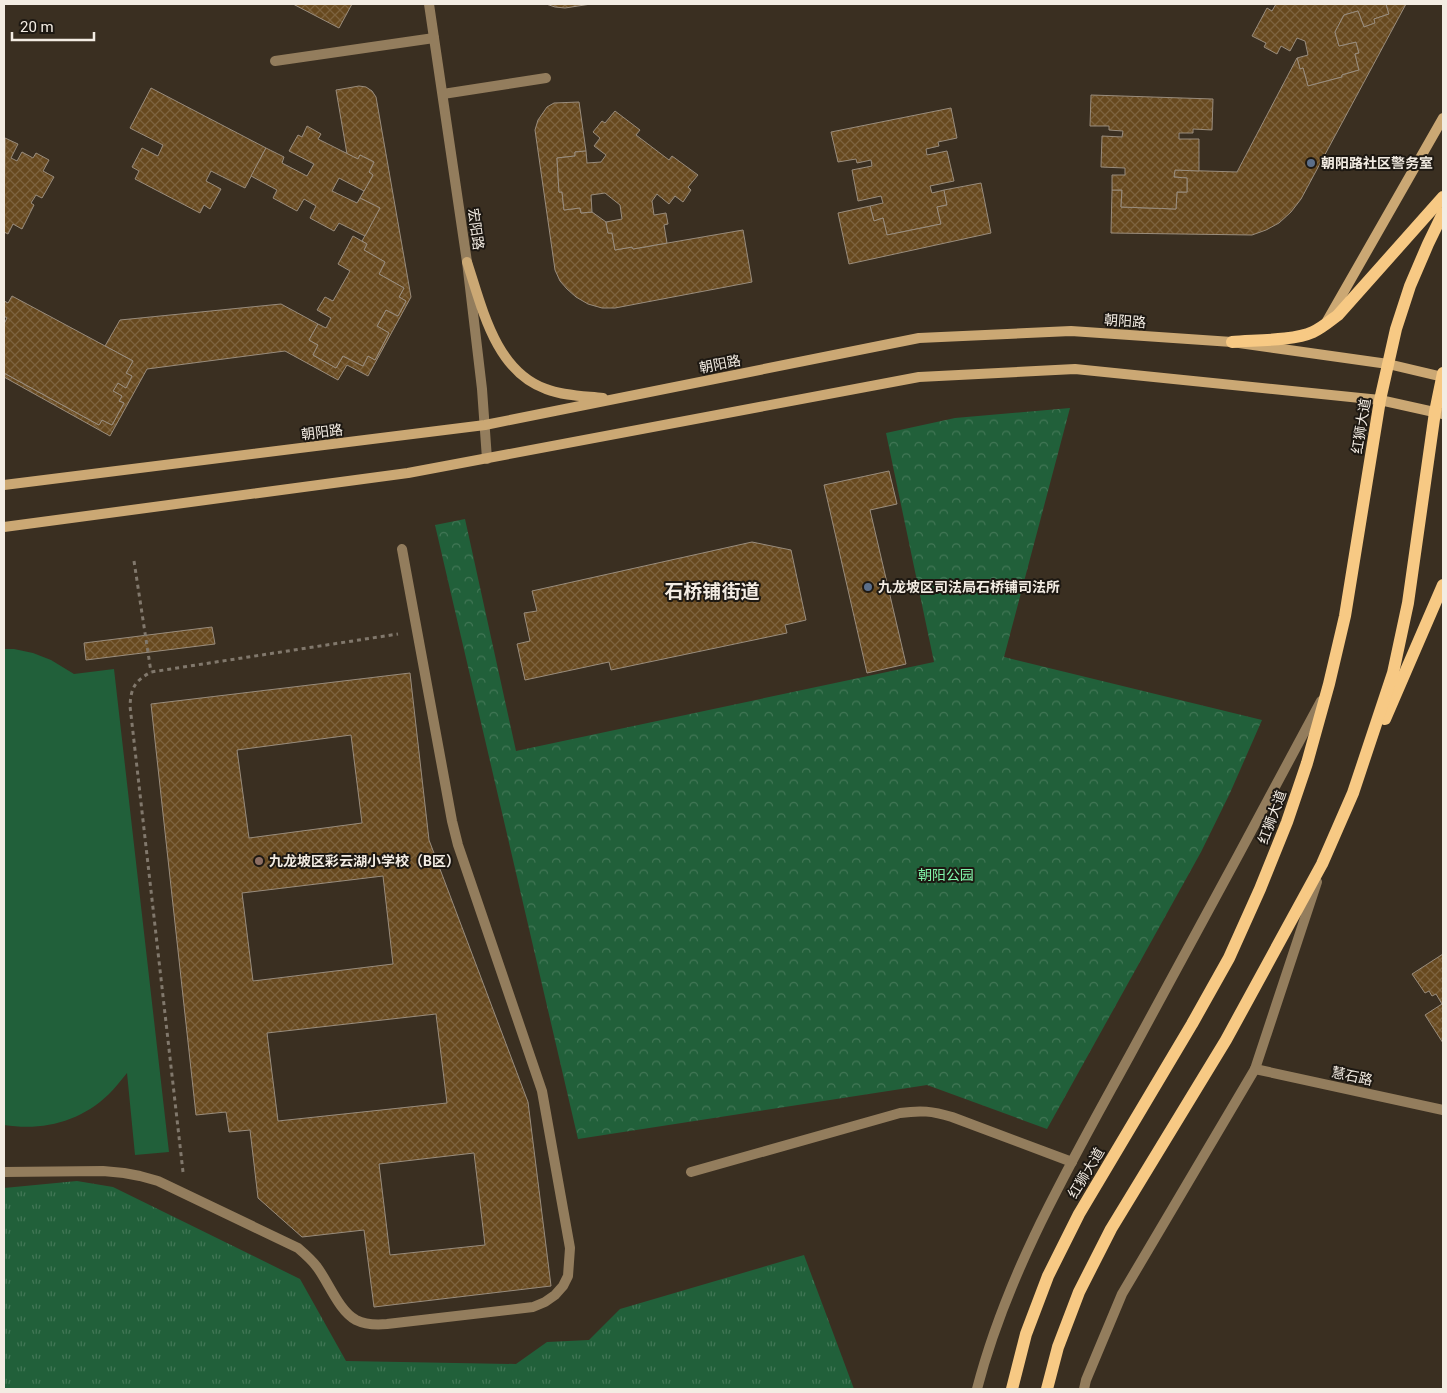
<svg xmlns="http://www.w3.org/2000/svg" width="1447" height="1393" font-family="Roboto,'Noto Sans SC',sans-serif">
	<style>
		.grass { fill: url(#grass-tufts) }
		.park { fill: url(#park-crowns) }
		.garden { fill: #21603a }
		.building { fill: url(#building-cross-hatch); stroke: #998c7c; fill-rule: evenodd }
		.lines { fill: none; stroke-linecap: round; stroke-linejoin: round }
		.path { stroke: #81786c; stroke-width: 3; stroke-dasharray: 4 4; stroke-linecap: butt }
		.service { stroke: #937d5d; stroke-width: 10 }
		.minor { stroke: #937d5d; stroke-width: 10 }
		.tertiary { stroke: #937d5d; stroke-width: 10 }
		.secondary { stroke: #cba874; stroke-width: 10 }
		.primary { stroke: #f7c984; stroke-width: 12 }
		.service-dot { fill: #5c6f8a; stroke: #1d1812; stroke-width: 2 }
		.education-dot { fill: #8d6e63; stroke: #1d1812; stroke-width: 2 }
		.labels { text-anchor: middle; stroke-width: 4; stroke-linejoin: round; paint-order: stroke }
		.poi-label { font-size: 14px; font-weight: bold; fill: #f3ece3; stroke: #1d1812; text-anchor: start }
		.street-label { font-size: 14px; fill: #f3ece3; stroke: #1d1812 }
		.park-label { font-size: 14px; fill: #80f4a9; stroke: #1d1812 }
		.district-label { font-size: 19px; font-weight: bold; fill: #f3ece3; stroke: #1d1812 }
	</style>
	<defs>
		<pattern id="grass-tufts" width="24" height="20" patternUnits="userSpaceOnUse" patternTransform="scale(1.25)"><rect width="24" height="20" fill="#21603a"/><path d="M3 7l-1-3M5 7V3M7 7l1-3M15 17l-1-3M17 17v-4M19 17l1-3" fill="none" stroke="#427756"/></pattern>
		<pattern id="park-crowns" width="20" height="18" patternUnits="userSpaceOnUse" patternTransform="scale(1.25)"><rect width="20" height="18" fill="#21603a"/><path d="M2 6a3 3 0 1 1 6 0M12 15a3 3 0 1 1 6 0" fill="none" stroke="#427756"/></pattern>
		<pattern id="building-cross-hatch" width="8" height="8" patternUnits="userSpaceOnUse" patternTransform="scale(1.25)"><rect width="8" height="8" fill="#67491f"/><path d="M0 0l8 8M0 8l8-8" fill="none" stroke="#7d633f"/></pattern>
	</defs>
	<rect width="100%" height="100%" fill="#3a2f21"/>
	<path class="grass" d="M77 1181 113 1187 300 1279 346 1361 516 1364 547 1342 589 1340 620 1309 804 1255 854 1389H4V1188Z"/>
	<path class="park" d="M1070 408 1004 657 1262 720 1230 793 1201 852 1047 1129 927 1085 578 1139 435 525 465 519 516 751 934 662 886 433 955 418Z"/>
	<path class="garden" d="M4 649H14L33 653 51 660 74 674 114 669 169 1152 135 1155 127 1073C121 1080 115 1088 109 1094 80 1122 43 1131 4 1125Z"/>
	<g class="building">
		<path d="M293 4H352L339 28Z"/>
		<path d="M546 4H591L565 8 555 7Z"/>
		<path d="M1276 4H1386L1389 14 1374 19 1375 23 1364 27 1358 11 1344 15 1335 32 1339 46 1356 42 1359 53 1355 54 1359 70 1342 75V77L1308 86 1303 68 1300 69 1297 58 1308 55 1305 41 1297 38 1290 51 1281 46 1277 54 1264 47 1266 43 1252 36 1267 8 1272 11Z"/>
		<path d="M1386 4H1406L1301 199 1291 212 1279 223 1266 230 1252 235 1111 233 1112 190H1122L1121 207 1176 209 1177 192H1187V178L1174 177 1175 170 1237 172 1297 58 1300 69 1303 68 1308 86 1342 77V75L1359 70 1355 54 1359 53 1356 42 1339 46 1335 32 1344 15 1358 11 1364 27 1375 23 1374 19 1389 14Z"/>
		<path d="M359 86 366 87 372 91 376 97 411 297 368 376 347 365 338 380 285 351 147 369 110 436 4 377V373L99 425 102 420 112 425 124 403 119 401 122 396 113 391 118 383 126 388 132 376 126 373 133 361 105 346 120 320 281 304 318 324 309 340 318 345 313 355 336 368 343 356 363 366 368 356 375 360 389 333 377 326 386 310 398 316 406 301 399 297 404 288 379 274 385 262 364 250 367 244 362 241 380 208 360 198 373 175 369 172 374 162 360 155 358 159 347 154 336 90Z"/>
		<path d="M151 88 266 148 245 188 211 171 206 181 221 189 210 209 204 205 200 213 135 179 139 171 132 167 142 148 158 156 163 145 130 128Z"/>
		<path d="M1091 95 1213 99 1212 130 1193 129V133H1179V139H1199V171L1175 170 1174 177 1187 178V192H1177L1176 209 1121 207 1122 190H1112V175H1125V168L1101 167 1102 136 1122 137 1123 131 1109 130V126H1090Z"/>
		<path d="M579 102 586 151 575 152V156L557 158 559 192H562L564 210 580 208 581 213 592 212 606 222 608 233H612L615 250 632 247 633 249 743 230 752 282 615 308H602L588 304 576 297 567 289 560 281 555 270 535 130 538 120 547 107 554 103Z"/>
		<path d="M951 108 957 138 938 142 939 146 926 149 927 155 947 151 954 181 930 186 932 193 944 190 947 205 937 207 941 224 887 235 883 218 874 221 870 206 883 203 881 196 858 201 852 170 872 166 871 160 857 163 856 159 838 162 831 132Z"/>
		<path d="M615 111 640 130 636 135 669 160 672 156 698 175 688 187 691 190 683 202 675 196 669 204 657 194 652 201 654 215 666 213 668 224 664 225 667 243 633 249 632 247 615 250 612 233H608L606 222 622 219 620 205 605 193 591 195 592 212 581 213 580 208 564 210 562 192H559L557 158 575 156V152L586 151 587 163 601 162 606 155 594 146 600 138 593 132 602 121 605 123Z"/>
		<path d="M307 126 321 134 318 139 358 159 360 155 374 162 369 172 373 175 364 191 339 178 332 191 357 203 360 198 380 208 365 236 339 223 334 231 310 218 316 206 304 199 297 211 273 198 277 190 251 176 266 148 284 157 282 163 307 176 314 164 289 151 298 135 302 137Z"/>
		<path d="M5 138 18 144 11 158 17 161 22 152 33 158 36 153 49 160 43 171 54 177 42 198 36 195 31 203 34 205 22 229 13 224 8 234 4 232Z"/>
		<path d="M981 183 991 233 849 264 838 213 870 206 874 221 883 218 887 235 941 224 937 207 947 205 944 190Z"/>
		<path d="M353 236 367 244 364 250 385 262 379 274 404 288 399 297 406 301 398 316 386 310 377 326 389 333 375 360 368 356 363 366 343 356 336 368 313 355 318 345 309 340 318 324 326 328 331 318 317 310 325 297 333 301 350 271 338 264Z"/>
		<path d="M12 296 133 361 126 373 132 376 126 388 118 383 113 391 122 396 119 401 124 403 112 425 102 420 99 425 4 373V324L7 318 4 316V301L8 303Z"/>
		<path d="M889 471 897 504 870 510 906 664 867 673 824 485Z"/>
		<path d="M752 542 791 550 806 620 785 625 787 633 611 670 609 662 525 680 517 644 530 641 524 613 537 611 532 591Z"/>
		<path d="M212 627 215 644 86 660 84 643Z"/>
		<path d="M410 673 429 840 528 1102 551 1286 374 1307 364 1230 302 1237 258 1198 250 1130 229 1132 226 1112 196 1115 151 704ZM351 735 362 823 249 838 237 750ZM383 876 393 964 253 981 242 893ZM436 1014 447 1103 278 1121 267 1033ZM474 1153 485 1245 390 1255 379 1164Z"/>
		<path d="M1443 954V1043L1425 1015 1442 1004 1436 994 1432 996 1429 991 1425 993 1412 974Z"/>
	</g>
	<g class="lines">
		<g class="path">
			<path d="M134 561 151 672"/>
			<path d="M183 1172 130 706C131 687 135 681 151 672L398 634"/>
		</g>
		<g class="service">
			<path d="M275 61 434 38"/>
			<path d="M443 94 546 78"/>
			<path d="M4 1172 103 1171 124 1173 140 1176 158 1181 298 1248C305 1254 312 1260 317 1267 329 1283 339 1311 356 1320 366 1325 376 1325 387 1324L533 1307 545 1302 555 1295 563 1286 568 1276 570 1248 542 1091 458 845 452 821 402 549"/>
			<path d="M691 1172 900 1113C921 1110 932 1111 952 1117L1072 1162"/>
		</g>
		<path class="minor" d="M429 4 467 262 482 389 487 459"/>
		<g class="tertiary">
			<path d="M1255 1069 1443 1110"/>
			<path d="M977 1389C1008 1270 1071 1163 1130 1055 1194 938 1258 819 1321 701"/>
			<path d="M1084 1389 1086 1380 1122 1294 1255 1069 1317 882"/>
		</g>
		<g class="secondary">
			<path d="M467 262C482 307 495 371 546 389 564 396 584 396 603 398"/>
			<path d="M1327 321 1443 118"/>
			<path d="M4 485 485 425 919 338 1071 331 1232 342 1388 364 1443 377"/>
			<path d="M4 527 408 473 919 377 1075 369 1380 400 1443 414"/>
		</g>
		<g class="primary">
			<path d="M1232 342C1254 340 1293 341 1313 332 1322 328 1330 321 1338 315L1443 197"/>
			<path d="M1385 719 1443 585"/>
			<path d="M1012 1389 1026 1334 1048 1276 1079 1214 1192 1024 1229 958 1260 889 1287 822 1307 763 1329 684 1345 616 1380 400 1396 329 1410 286 1428 244 1443 213"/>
			<path d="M1047 1389 1058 1347 1079 1292 1111 1229 1226 1040 1322 864 1353 793 1393 673 1408 603 1435 412 1443 373"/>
		</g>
	</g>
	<g class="service-dot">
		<circle cx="1311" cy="163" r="5"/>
		<circle cx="868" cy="587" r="5"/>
	</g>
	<circle class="education-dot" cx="259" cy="861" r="5"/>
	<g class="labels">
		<g class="poi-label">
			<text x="1321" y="168">朝阳路社区警务室</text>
			<text x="878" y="592">九龙坡区司法局石桥铺司法所</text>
			<text x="269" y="866">九龙坡区彩云湖小学校（B区）</text>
		</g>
		<g class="street-label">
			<text transform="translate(476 229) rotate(82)" y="5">宏阳路</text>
			<text transform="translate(1125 321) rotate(4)" y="5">朝阳路</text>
			<text transform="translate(720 364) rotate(-11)" y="5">朝阳路</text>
			<text transform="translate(1361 426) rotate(-81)" y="5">红狮大道</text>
			<text transform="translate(322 432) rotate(-7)" y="5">朝阳路</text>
			<text transform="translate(1272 817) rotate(-70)" y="5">红狮大道</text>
			<text transform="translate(1352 1076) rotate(12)" y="5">慧石路</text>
			<text transform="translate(1086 1173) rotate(-59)" y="5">红狮大道</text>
		</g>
		<g class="park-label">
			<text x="946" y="880">朝阳公园</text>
		</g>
		<g class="district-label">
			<text x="712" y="598">石桥铺街道</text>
		</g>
	</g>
	<rect width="1447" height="1393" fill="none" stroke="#f3ece3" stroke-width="10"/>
	<path d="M12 32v8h82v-8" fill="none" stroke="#f3ece3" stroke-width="2.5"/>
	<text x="20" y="32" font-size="15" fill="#f3ece3" stroke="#1d1812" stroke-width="4" paint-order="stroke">20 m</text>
</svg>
